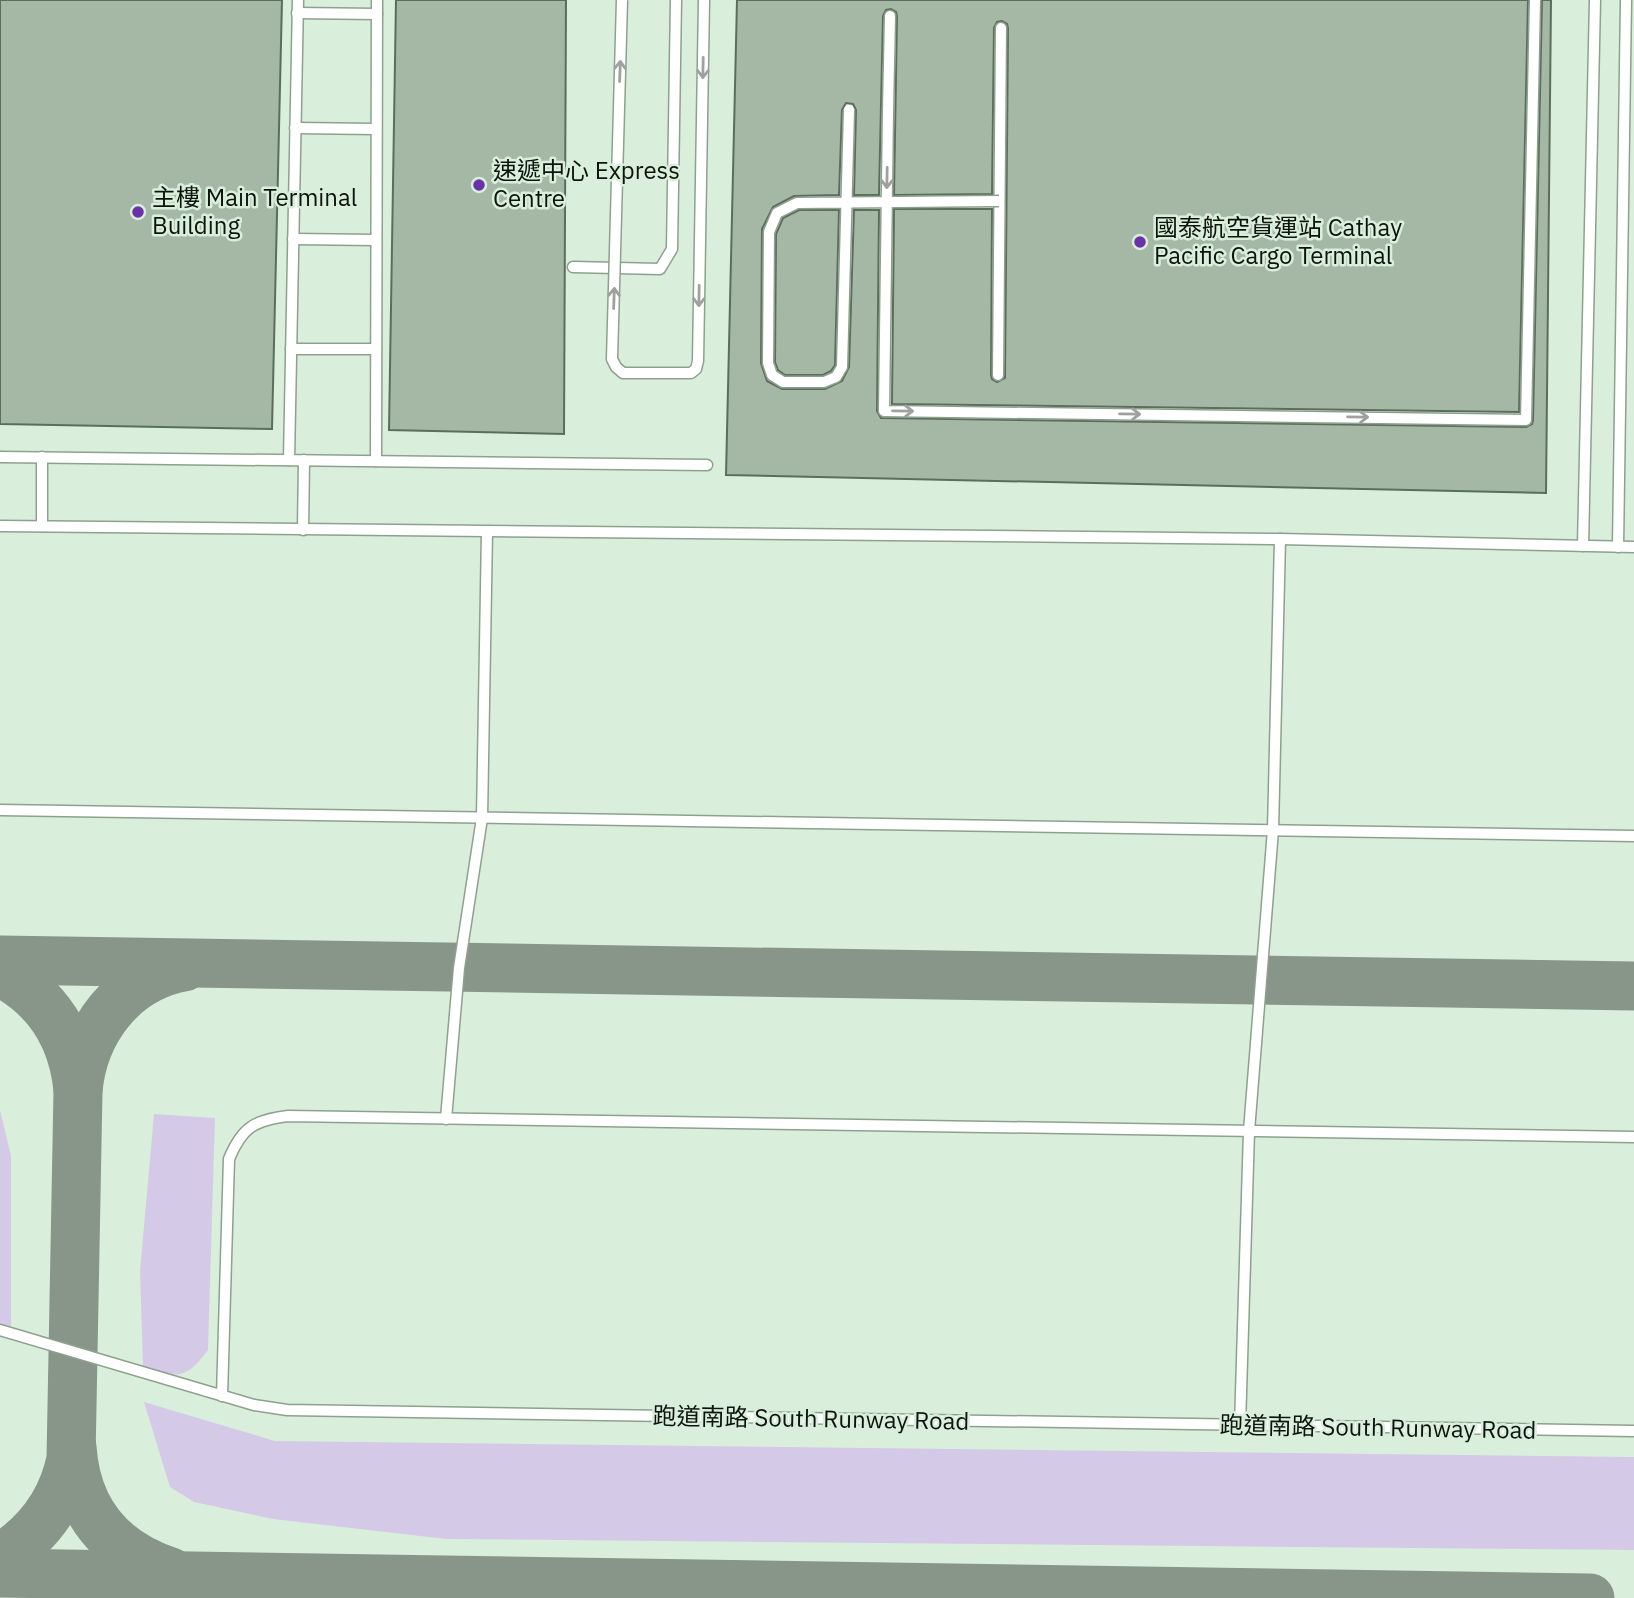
<svg xmlns="http://www.w3.org/2000/svg" width="1634" height="1598" font-family="'IBM Plex Sans','Noto Sans TC',sans-serif">
	<style>
		.green { fill: #d4cae7 }
		.lines { fill: none; stroke-linecap: round; stroke-linejoin: round }
		.taxiway { stroke: #879688; stroke-width: 49 }
		.building { fill: #a4b8a5; stroke: #5b6e5c; stroke-width: 2 }
		.service-casing { stroke: #8da18e; stroke-width: 13 }
		.service { stroke: #fff; stroke-width: 10 }
		.service-bridge-casing { stroke: #8da18e; stroke-width: 13; stroke-linecap: butt }
		.service-bridge { stroke: #fff; stroke-width: 10 }
		.oneway { stroke: #9ea19e }
		.poi-dot { fill: #6a32a8; stroke: #daefdb; stroke-width: 2.5 }
		.labels { text-anchor: middle; stroke-width: 5; stroke-linejoin: round; paint-order: stroke }
		.poi-label { font-size: 24px; fill: #0d140d; stroke: #daefdb; text-anchor: start }
		.street-label { font-size: 24px; fill: #0d140d; stroke: #daefdb }
	</style>
	<rect width="100%" height="100%" fill="#daefdb"/>
	<g class="green">
		<path d="M0 1110 11 1156V1326L0 1324Z"/>
		<path d="M154 1114 215 1118 208 1350C187 1379 176 1379 143 1367L140 1271Z"/>
		<path d="M144 1402 275 1441 1634 1457V1550L446 1539 273 1519 194 1502 170 1487Z"/>
	</g>
	<g class="lines">
		<g class="taxiway">
			<path d="M0 960 1634 986"/>
			<path d="M0 972C47 996 73 1037 78 1090"/>
			<path d="M72 1447C76 1510 111 1553 171 1572"/>
			<path d="M0 1558C38 1535 62 1503 71 1459L78 1091C83 1032 122 978 184 967"/>
			<path d="M0 1573 1590 1598"/>
		</g>
	</g>
	<g class="building">
		<path d="M0 0H282L272 429 0 424Z"/>
		<path d="M396 0H566L564 434 389 430Z"/>
		<path d="M737 0H1528L1519 412 892 404 894 209H992L991 375 992 379 997 382 1005 378 1008 28 1007 24 1002 21 997 22 994 28 992 194 894 195 897 16 896 12 891 9 886 10 883 16 879 195H854L856 110 853 104 846 103 842 110 839 195 794 196 773 207 762 229 761 363 767 381 782 389H825L842 381 849 367 854 210H879L877 411 881 418 1526 427 1532 424 1533 420 1542 0H1551L1546 493 726 475Z"/>
		<path d="M799 210H839L835 365 831 371 823 375H785L778 370 775 362 776 234 783 218Z"/>
	</g>
	<g class="lines">
		<g class="service-casing">
			<g id="service">
				<path d="M297 13 377 14"/>
				<path d="M888 110 890 16"/>
				<path d="M295 128 376 129"/>
				<path d="M293 239 376 240"/>
				<path d="M573 267 660 269 672 249 676 0"/>
				<path d="M291 349H376"/>
				<path d="M998 375 1001 28"/>
				<path d="M0 457 707 465"/>
				<path d="M289 460 298 0"/>
				<path d="M376 461 377 0"/>
				<path d="M0 526 1280 539 1634 547"/>
				<path d="M42 526V457"/>
				<path d="M303 530 304 460"/>
				<path d="M1583 546 1595 0"/>
				<path d="M1618 547 1626 0"/>
				<path d="M0 810 1634 836"/>
				<path d="M446 1119 459 968 482 818 487 532"/>
				<path d="M0 1330 254 1405 287 1410 1634 1431"/>
				<path d="M222 1396 229 1159C242 1127 255 1120 288 1116L1634 1137"/>
				<path d="M1240 1426 1249 1131 1273 830 1280 539"/>
			</g>
		</g>
		<use href="#service" class="service"/>
		<g class="service-bridge-casing">
			<g id="service-bridge">
				<path d="M622 0 612 359 616 367 623 373H691L696 369 698 361 704 0"/>
				<path d="M849 110 842 367 836 377 824 382H783L772 375 768 363 769 232 777 213 797 203 999 201"/>
				<path d="M888 110 884 411 1526 420 1535 0"/>
			</g>
		</g>
		<use href="#service-bridge" class="service-bridge"/>
	</g>
	<defs><path id="oneway-shaft" d="M-6 0H5M1.5-3L5.5 0L1.5 3" fill="none" stroke-width="1.6" stroke-linecap="round" stroke-linejoin="round" transform="scale(1.75)"/></defs>
	<g class="oneway">
		<use href="#oneway-shaft" transform="translate(703 68) rotate(91)"/>
		<use href="#oneway-shaft" transform="translate(620 71) rotate(-88)"/>
		<use href="#oneway-shaft" transform="translate(887 178) rotate(91)"/>
		<use href="#oneway-shaft" transform="translate(699 296) rotate(91)"/>
		<use href="#oneway-shaft" transform="translate(614 298) rotate(-88)"/>
		<use href="#oneway-shaft" transform="translate(903 411) rotate(1)"/>
		<use href="#oneway-shaft" transform="translate(1130 414) rotate(1)"/>
		<use href="#oneway-shaft" transform="translate(1358 417) rotate(1)"/>
	</g>
	<g class="poi-dot">
		<circle cx="479" cy="185" r="7"/>
		<circle cx="138" cy="212" r="7"/>
		<circle cx="1140" cy="242" r="7"/>
	</g>
	<g class="labels">
		<g class="poi-label">
			<text x="493" y="179">速遞中心 Express<tspan x="493" dy="28">Centre</tspan></text>
			<text x="152" y="206">主樓 Main Terminal<tspan x="152" dy="28">Building</tspan></text>
			<text x="1154" y="236">國泰航空貨運站 Cathay<tspan x="1154" dy="28">Pacific Cargo Terminal</tspan></text>
		</g>
		<g class="street-label">
			<text transform="translate(811 1419) rotate(1)" y="8">跑道南路 South Runway Road</text>
			<text transform="translate(1378 1428) rotate(1)" y="8">跑道南路 South Runway Road</text>
		</g>
	</g>
</svg>
